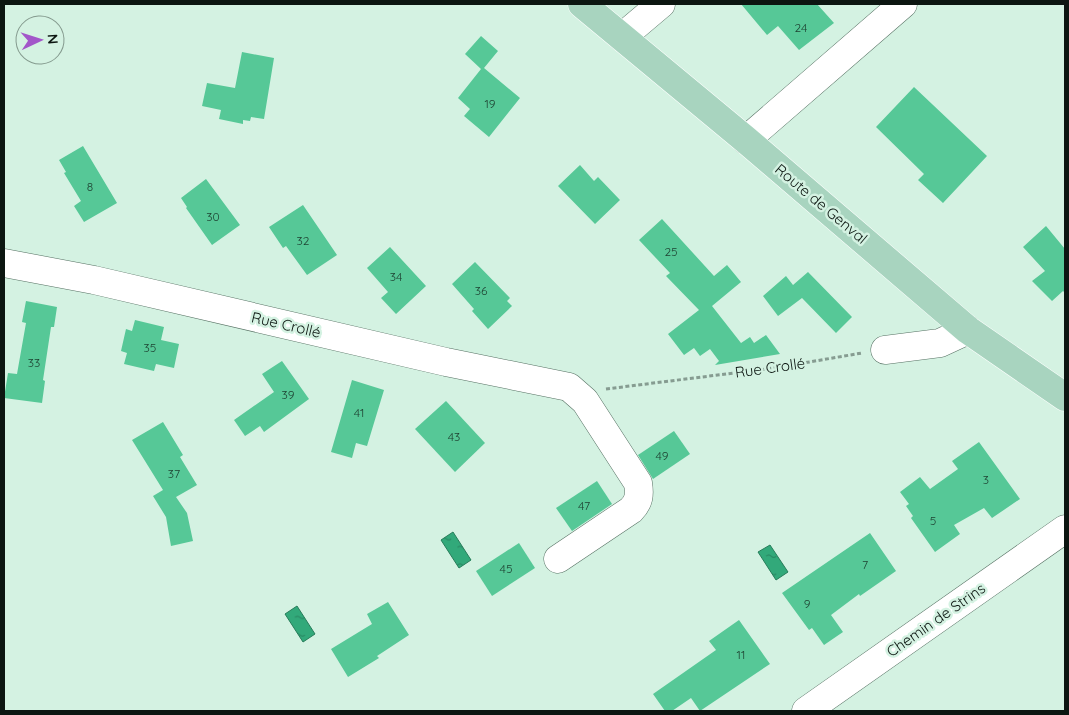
<svg xmlns="http://www.w3.org/2000/svg" width="1069" height="715" font-family="Quicksand,sans-serif">
	<style>
		.water { fill: url(#water-ripples); stroke: #277d5a }
		.building { fill: #56c897 }
		.lines { fill: none; stroke-linecap: round; stroke-linejoin: round }
		.minor-casing { stroke: #567163; stroke-width: 29 }
		.major-casing { stroke: #fff; stroke-width: 29 }
		.path { stroke: #869c91; stroke-width: 3; stroke-dasharray: 4 2.5; stroke-linecap: butt }
		.minor { stroke: #fff; stroke-width: 28 }
		.major { stroke: #a8d4bf; stroke-width: 28 }
		.labels { text-anchor: middle; stroke-width: 5; stroke-linejoin: round; paint-order: stroke }
		.number-label { font-size: 12px; fill: #1e4232 }
		.street-label { font-size: 15px; fill: #0c1611; stroke: #d4f2e2 }
	</style>
	<defs>
		<pattern id="water-ripples" width="26" height="14" patternUnits="userSpaceOnUse" patternTransform="scale(1.25)"><rect width="26" height="14" fill="#32a97a"/><path d="M2 4q2-2 4 0t4 0M15 11q2-2 4 0t4 0" fill="none" stroke="#298963"/></pattern>
	</defs>
	<rect width="100%" height="100%" fill="#d4f2e2"/>
	<g class="water">
		<path d="M453 532 471 560 459 568 441 540Z"/>
		<path d="M770 545 788 572 776 580 758 552Z"/>
		<path d="M297 606 315 634 303 642 285 614Z"/>
	</g>
	<g class="building">
		<path d="M741 4H817L834 23 799 50 778 26 767 35Z"/>
		<path d="M481 36 498 51 484 68 520 98 489 137 464 116 470 109 458 98 481 69 465 54Z"/>
		<path d="M242 52 274 58 264 119 251 117 250 121 243 120V124L219 119 221 110 202 106 207 83 235 88Z"/>
		<path d="M914 87 987 156 943 203 918 180 924 174 876 127Z"/>
		<path d="M83 146 117 203 84 222 74 206 81 201 64 173 66 172 59 160Z"/>
		<path d="M580 165 594 181 598 177 620 200 595 224 558 186Z"/>
		<path d="M206 179 240 225 212 245 186 208 187 207 181 198Z"/>
		<path d="M303 205 337 255 307 275 286 246 283 248 269 227Z"/>
		<path d="M662 219 714 276 727 265 741 282 712 306 741 343 750 337 754 343 766 335 780 354 715 365 719 361 710 349 700 356 694 348 684 355 668 334 699 310 666 276 670 273 639 240Z"/>
		<path d="M1046 226 1065 249V293L1063 291 1052 301 1032 281 1045 271 1023 247Z"/>
		<path d="M390 247 426 286 396 314 381 298 388 292 367 268Z"/>
		<path d="M475 262 510 298 507 301 512 306 488 329 472 311 474 309 452 284Z"/>
		<path d="M808 272 852 317 836 333 802 298 778 316 763 296 786 276 793 285Z"/>
		<path d="M26 301 57 307 54 327H51L43 380 45 381 42 403 4 398 8 373 17 374 26 323 22 322Z"/>
		<path d="M135 320 164 327 161 340 179 344 174 368 156 364 154 371 124 364 127 353 121 351 126 329 132 331Z"/>
		<path d="M282 361 309 399 264 432 260 426 245 436 234 420 274 392 262 374Z"/>
		<path d="M352 380 384 390 367 446 356 443 352 458 331 452Z"/>
		<path d="M446 401 485 443 455 472 415 429Z"/>
		<path d="M163 422 183 455 180 457 197 485 176 497 187 513 193 541 171 546 166 517 153 496 163 490 132 440Z"/>
		<path d="M674 431 690 454 653 479 638 455Z"/>
		<path d="M979 442 1020 499 992 518 984 508 954 525 960 534 935 552 911 518 913 516 906 506 909 504 900 492 920 477 930 489 958 469 952 461Z"/>
		<path d="M597 481 612 504 572 531 556 508Z"/>
		<path d="M870 533 896 571 860 596 859 594 831 615 843 632 824 645 812 628 809 630 782 593Z"/>
		<path d="M519 543 535 568 492 596 476 571Z"/>
		<path d="M388 602 409 635 377 656 379 658 348 677 331 649 372 624 367 614Z"/>
		<path d="M739 620 770 664 700 711 691 698 672 711H665L653 694 716 650 709 641Z"/>
	</g>
	<g class="lines">
		<g class="minor-casing">
			<g id="minor">
				<path d="M622 37 661 4"/>
				<path d="M746 140 903 4"/>
				<path d="M4 263 94 280 446 362 569 387 585 401 638 483C640 495 639 502 631 510L558 559"/>
				<path d="M885 350 940 343 968 330"/>
				<path d="M806 711 1065 529"/>
			</g>
		</g>
		<g class="major-casing">
			<path id="major" d="M582 4 746 140 968 330 1065 397"/>
		</g>
		<path class="path" d="M606 389 774 368 862 353"/>
		<use href="#minor" class="minor"/>
		<use href="#major" class="major"/>
	</g>
	<g class="labels">
		<g class="number-label">
			<text x="801" y="32">24</text>
			<text x="490" y="108">19</text>
			<text x="90" y="191">8</text>
			<text x="213" y="221">30</text>
			<text x="303" y="245">32</text>
			<text x="671" y="256">25</text>
			<text x="396" y="281">34</text>
			<text x="481" y="295">36</text>
			<text x="150" y="352">35</text>
			<text x="34" y="367">33</text>
			<text x="288" y="399">39</text>
			<text x="359" y="417">41</text>
			<text x="454" y="441">43</text>
			<text x="662" y="460">49</text>
			<text x="174" y="478">37</text>
			<text x="986" y="484">3</text>
			<text x="584" y="510">47</text>
			<text x="933" y="525">5</text>
			<text x="865" y="569">7</text>
			<text x="506" y="573">45</text>
			<text x="807" y="608">9</text>
			<text x="741" y="659">11</text>
		</g>
		<g class="street-label">
			<text transform="translate(821 204) rotate(40)" y="5">Route de Genval</text>
			<text transform="translate(286 325) rotate(13)" y="5">Rue Crollé</text>
			<text transform="translate(770 368) rotate(-8)" y="5">Rue Crollé</text>
			<text transform="translate(936 620) rotate(-35)" y="5">Chemin de Strins</text>
		</g>
	</g>
	<rect width="1069" height="715" fill="none" stroke="#0c1611" stroke-width="10"/>
	<g transform="translate(40 40) rotate(86)"><circle r="24" fill="#d4f2e2" stroke="#849a8e"/>
	<path d="M0-4L9 19L0 12L-9 19Z" fill="#a256c9"/>
	<text y="-8" font-size="14" font-weight="bold" text-anchor="middle" fill="#0c1611">N</text>
	</g>
</svg>
